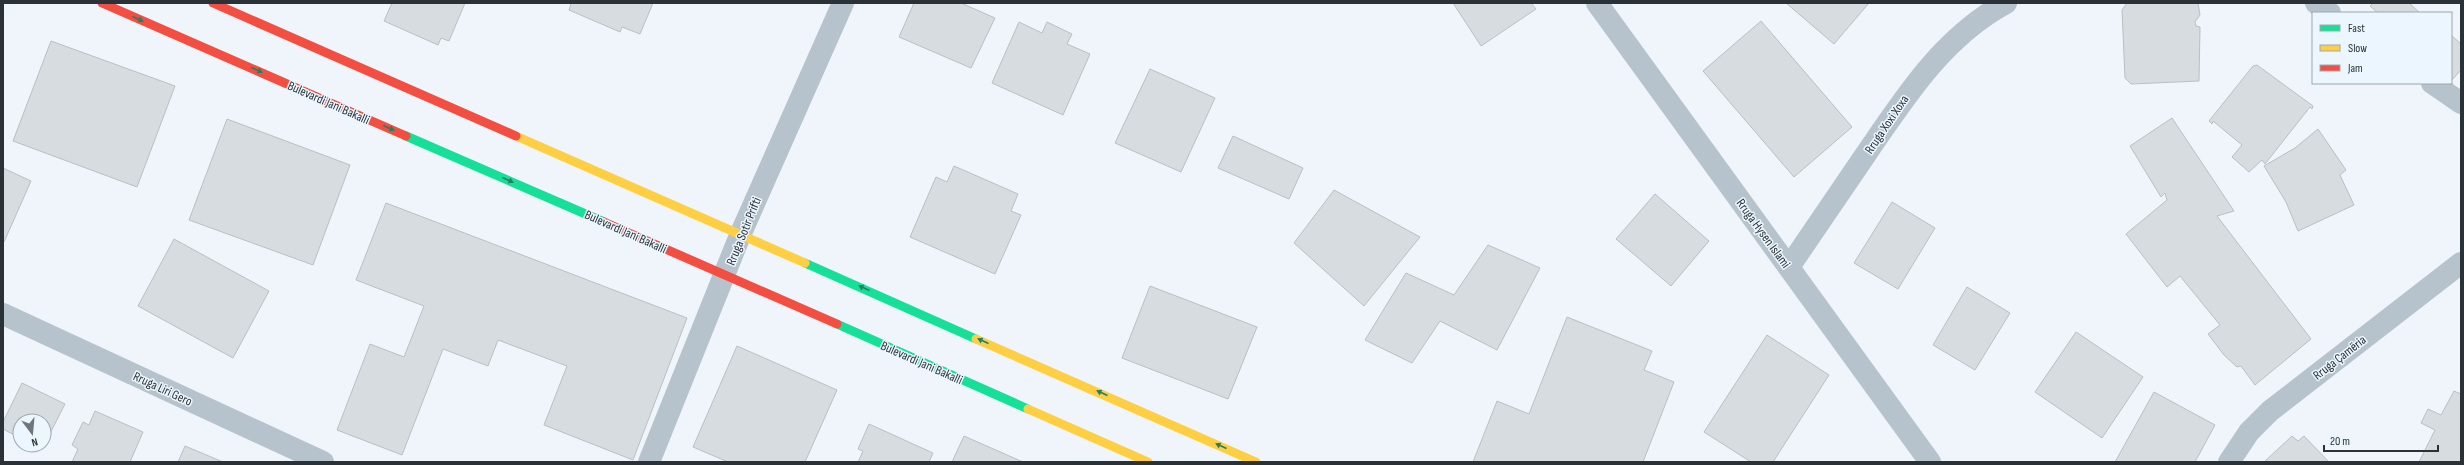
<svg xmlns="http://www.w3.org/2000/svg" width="2464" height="465" font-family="'Sofia Sans Condensed',sans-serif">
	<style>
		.building { fill: #d6dce0; stroke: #b9bfc3 }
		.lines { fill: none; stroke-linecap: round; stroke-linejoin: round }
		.street { stroke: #b7c3cc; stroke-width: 22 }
		.fast { stroke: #16e098; stroke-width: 9 }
		.slow { stroke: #ffcf43; stroke-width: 9 }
		.jam { stroke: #f24e42; stroke-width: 9 }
		.oneway { fill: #228063 }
		.labels { text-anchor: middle; stroke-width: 3; stroke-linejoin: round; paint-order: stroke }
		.street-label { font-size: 13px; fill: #2b3237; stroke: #ebf6fe }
	</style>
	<rect width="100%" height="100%" fill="#eff5fa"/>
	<g class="building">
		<path d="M392 3H465L449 41 441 38 438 45 384 21Z"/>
		<path d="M569 3H653L640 34 622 27 620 32 569 10 571 4Z"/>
		<path d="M914 3H961L995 18 971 68 899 37Z"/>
		<path d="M1453 3H1531L1536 9 1481 46Z"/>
		<path d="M1786 3H1869L1834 44Z"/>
		<path d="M2127 3H2198L2200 15 2195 22 2196 26 2200 27 2199 81 2131 84 2125 78 2122 10Z"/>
		<path d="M2373 3H2409L2420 13H2378L2370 6Z"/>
		<path d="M1761 21 1852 127 1794 177 1703 71Z"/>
		<path d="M1019 22 1042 33 1047 22 1072 34 1067 44 1090 54 1063 115 992 83Z"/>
		<path d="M2451 35 2461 44V70L2451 81Z"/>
		<path d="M51 41 175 86 137 187 13 141Z"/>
		<path d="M2257 65 2313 106 2312 109 2310 107 2265 164 2262 160 2249 172 2232 157 2242 145 2213 121 2212 124 2209 121 2253 66Z"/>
		<path d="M1150 69 1215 98 1181 172 1115 143Z"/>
		<path d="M2172 118 2234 211 2217 216 2311 339 2255 385 2241 366 2237 367 2224 355 2208 334 2220 325 2180 276 2167 287 2126 234 2167 200 2165 193 2161 197 2130 146Z"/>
		<path d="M227 119 350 165 313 265 189 220Z"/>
		<path d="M2318 129 2346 170 2340 175 2354 205 2298 231 2286 202 2264 166 2295 148Z"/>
		<path d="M1233 136 1303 168 1289 199 1218 168Z"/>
		<path d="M954 166 1018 194 1011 211 1021 215 995 274 910 237 936 177 947 182Z"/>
		<path d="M3 168 31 181 4 242 3 241Z"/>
		<path d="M1334 190 1420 237 1364 306 1294 243Z"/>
		<path d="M1655 194 1709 241 1671 286 1616 239Z"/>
		<path d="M1892 202 1935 228 1898 289 1854 263Z"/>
		<path d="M386 203 687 318 633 460 544 425 567 366 498 340 488 366 443 349 402 455 337 430 370 344 404 357 424 306 356 280Z"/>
		<path d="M174 239 269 291 233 358 138 306Z"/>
		<path d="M1488 245 1540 268 1497 350 1440 321 1412 363 1365 340 1406 273 1454 295Z"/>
		<path d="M1150 286 1257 327 1228 399 1122 358Z"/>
		<path d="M1967 287 2010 313 1975 370 1933 345Z"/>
		<path d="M1567 317 1652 351 1644 370 1674 382 1643 462H1473L1497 401 1529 414Z"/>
		<path d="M2076 332 2143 377 2102 438 2035 392Z"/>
		<path d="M1767 335 1829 375 1773 462H1751L1704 432Z"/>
		<path d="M737 346 837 390 805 462H728L693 447Z"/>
		<path d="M22 383 65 404 42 449 34 445H44V421H20V438L3 429V422Z"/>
		<path d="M2454 391 2461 394V462H2419L2435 430 2421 423 2428 409 2441 415Z"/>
		<path d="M2154 392 2215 425 2195 462H2115Z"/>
		<path d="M95 411 143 432 130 462H72L78 449 72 445 83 422 89 425Z"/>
		<path d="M869 424 933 453 929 462H858L863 451 858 449Z"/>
		<path d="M964 436 1023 462H952Z"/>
		<path d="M2292 436 2298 441 2304 436 2329 462H2264Z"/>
		<path d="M185 446 223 462H178Z"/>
	</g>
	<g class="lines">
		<g class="street">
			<path d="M1597 3 1930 462"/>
			<path d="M2316 3 2330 13"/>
			<path d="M2432 83 2461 103"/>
			<path d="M1789 267C1814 230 1840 192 1866 154 1905 97 1943 37 2006 3"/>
			<path d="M3 314 323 462"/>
			<path d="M649 462 741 233 843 3"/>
			<path d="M2229 462 2249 432 2270 411 2461 263"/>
		</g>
		<g class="fast">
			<path d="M406 136 604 222"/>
			<path d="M805 263 976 339"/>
			<path d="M837 324 1028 409"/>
		</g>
		<g class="slow">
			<path d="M516 136 805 263"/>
			<path d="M976 339 1256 462"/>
			<path d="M1028 409 1148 462"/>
		</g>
		<g class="jam">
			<path d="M102 3 406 136"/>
			<path d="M213 3 516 136"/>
			<path d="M604 222 837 324"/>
		</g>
	</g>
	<defs><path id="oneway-solid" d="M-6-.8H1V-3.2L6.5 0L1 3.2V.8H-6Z"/></defs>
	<g class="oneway">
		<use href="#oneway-solid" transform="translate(138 19) rotate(24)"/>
		<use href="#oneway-solid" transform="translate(257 70) rotate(24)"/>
		<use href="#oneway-solid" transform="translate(389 128) rotate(24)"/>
		<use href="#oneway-solid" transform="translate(508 180) rotate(24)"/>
		<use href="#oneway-solid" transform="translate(864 288) rotate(-156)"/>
		<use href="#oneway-solid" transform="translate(983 341) rotate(-156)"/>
		<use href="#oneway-solid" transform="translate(1102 393) rotate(-156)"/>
		<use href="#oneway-solid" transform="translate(1221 446) rotate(-156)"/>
	</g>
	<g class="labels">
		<g class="street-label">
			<text transform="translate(329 102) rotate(24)" y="5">Bulevardi Jani Bakalli</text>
			<text transform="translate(1886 124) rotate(-56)" y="5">Rruga Xoxi Xoxa</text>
			<text transform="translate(626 231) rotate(24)" y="5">Bulevardi Jani Bakalli</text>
			<text transform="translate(743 231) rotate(-68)" y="5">Rruga Sotir Prifti</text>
			<text transform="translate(1764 233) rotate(54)" y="5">Rruga Hysen Islami</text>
			<text transform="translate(2339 357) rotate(-38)" y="5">Rruga Çamëria</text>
			<text transform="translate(922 362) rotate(24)" y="5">Bulevardi Jani Bakalli</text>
			<text transform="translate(163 388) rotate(25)" y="5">Rruga Liri Gero</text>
		</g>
	</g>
	<rect width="2464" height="465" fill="none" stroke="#2b3237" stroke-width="8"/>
	<rect x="2312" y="12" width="140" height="72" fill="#ebf6fe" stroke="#9ea8ae"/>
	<rect x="2320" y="25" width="20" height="6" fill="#16e098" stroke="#9ea8ae"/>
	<text x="2348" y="32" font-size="12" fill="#2b3237">Fast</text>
	<rect x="2320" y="45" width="20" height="6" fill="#ffcf43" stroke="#9ea8ae"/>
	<text x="2348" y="52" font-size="12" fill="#2b3237">Slow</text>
	<rect x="2320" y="65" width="20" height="6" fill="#f24e42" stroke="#9ea8ae"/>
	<text x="2348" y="72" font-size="12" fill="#2b3237">Jam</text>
	<g transform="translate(32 433) rotate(164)"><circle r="19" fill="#ebf6fe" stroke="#9ea8ae"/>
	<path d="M0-3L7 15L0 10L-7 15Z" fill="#70767b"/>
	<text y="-6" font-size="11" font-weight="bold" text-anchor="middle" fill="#2b3237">N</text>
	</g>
	<path d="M2324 445v6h114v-6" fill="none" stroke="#2b3237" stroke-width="2"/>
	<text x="2330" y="445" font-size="12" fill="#2b3237" stroke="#ebf6fe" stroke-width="3" paint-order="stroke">20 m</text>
</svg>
